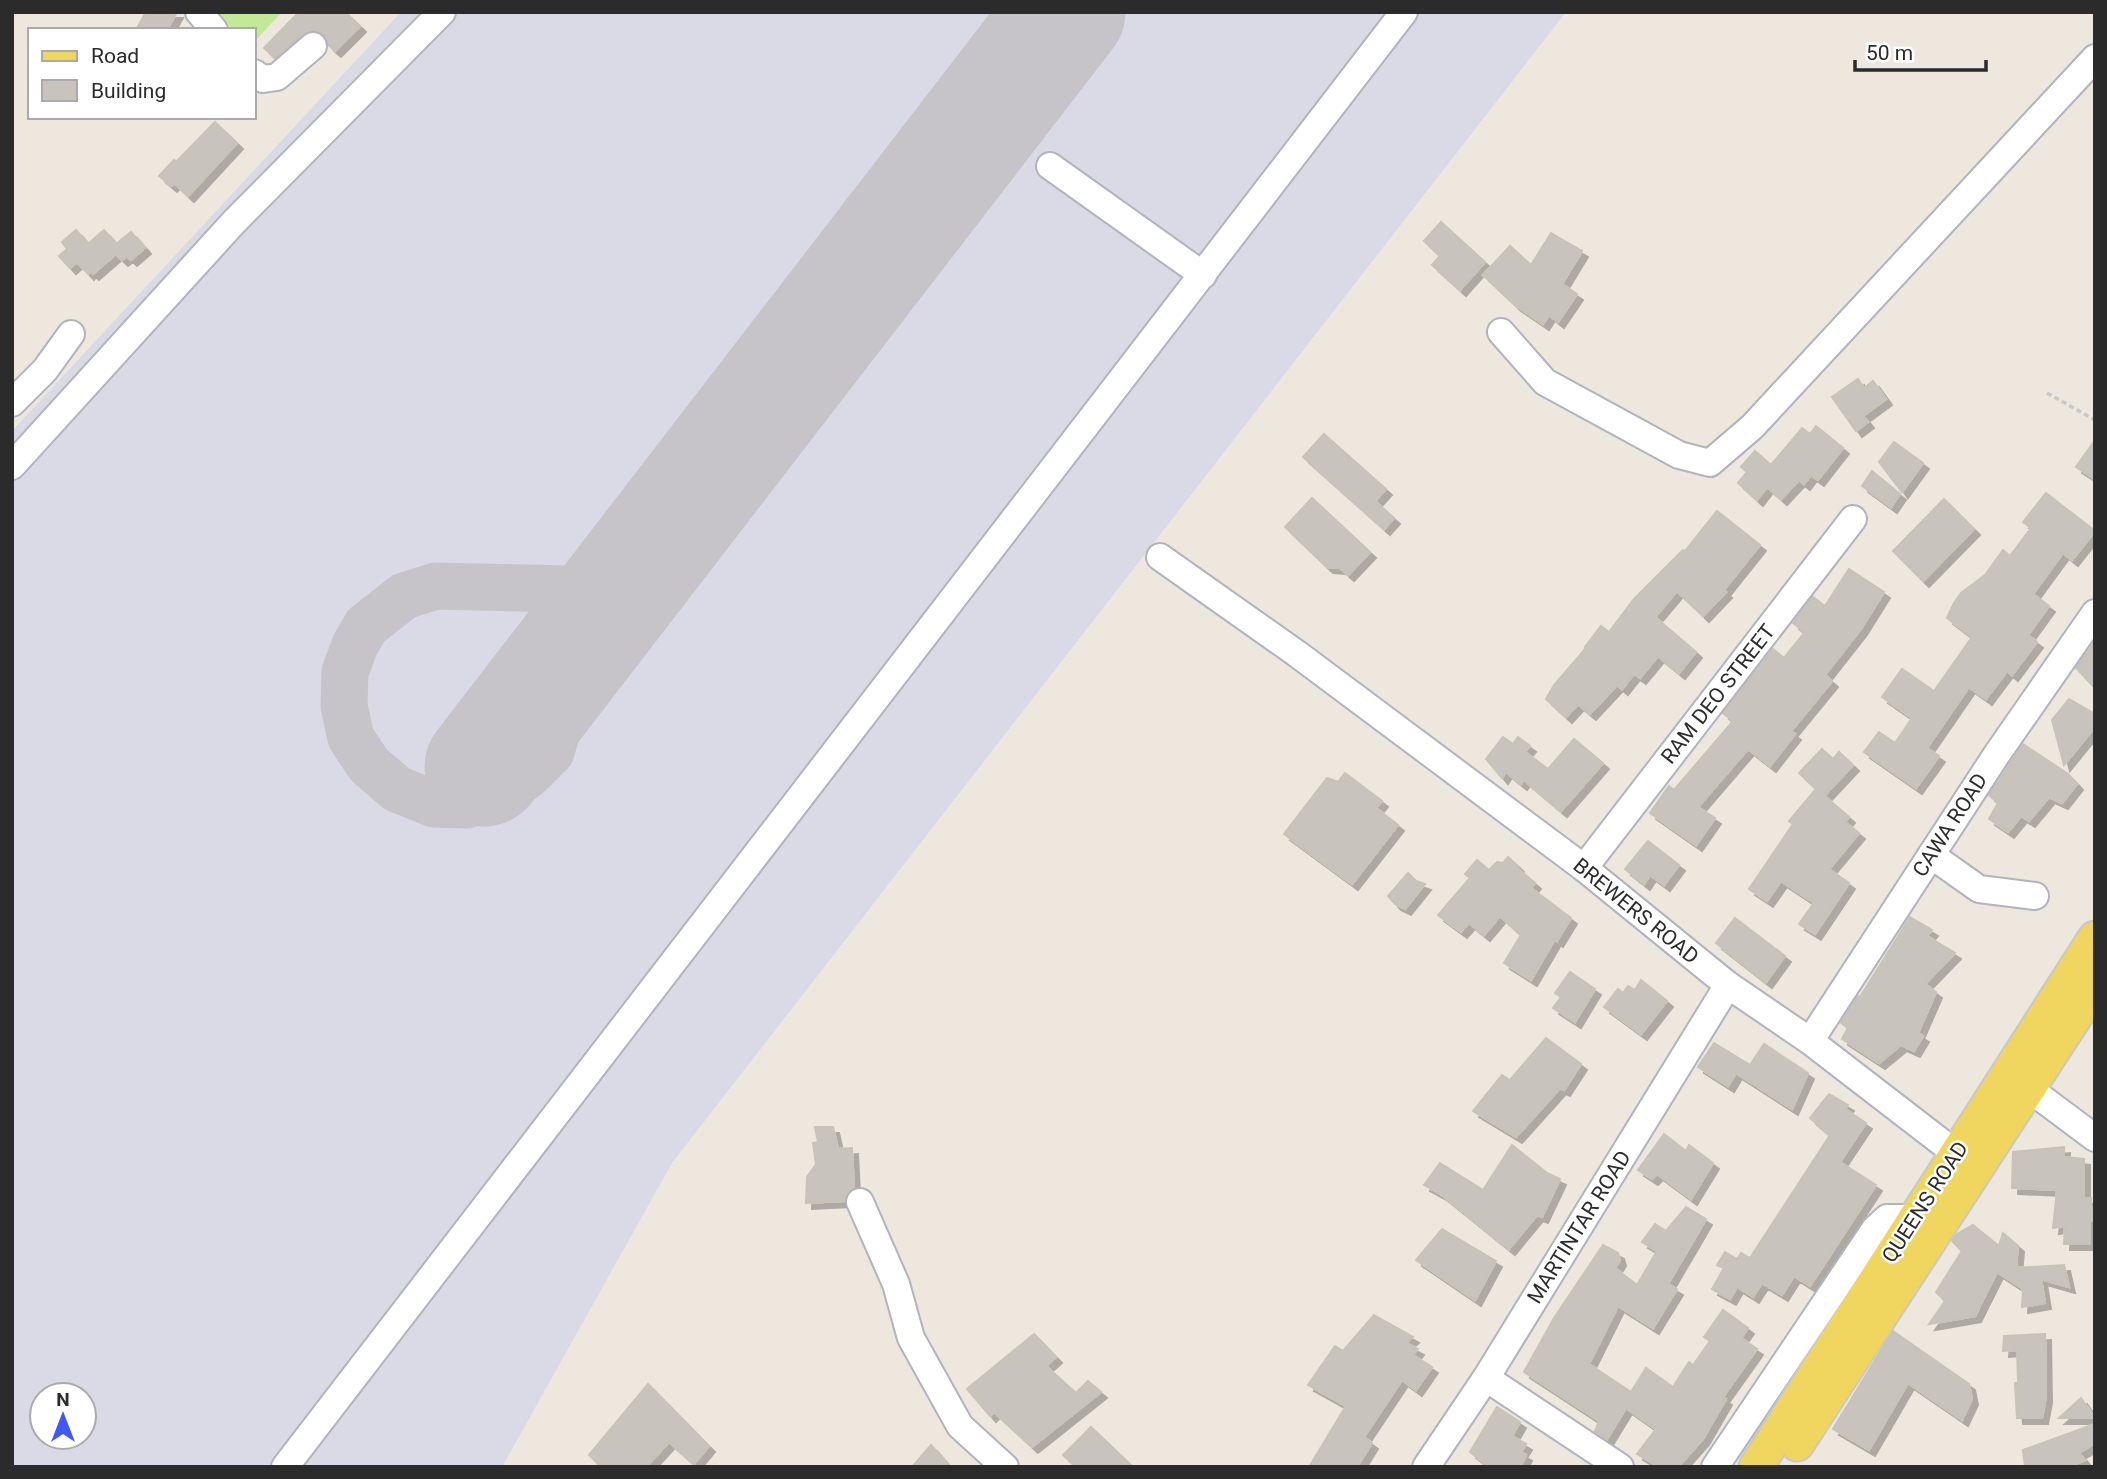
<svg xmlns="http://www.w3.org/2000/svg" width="2107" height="1479" font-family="Roboto,sans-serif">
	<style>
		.airport { fill: #d9dae6; fill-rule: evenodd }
		.pitch { fill: #c2ea96 }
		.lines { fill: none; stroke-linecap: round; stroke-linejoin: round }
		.taxiway { stroke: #c6c4c9; stroke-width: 47 }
		.runway { stroke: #c6c4c9; stroke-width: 119 }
		.building { fill: #c8c4bd; stroke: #c8c3b7; stroke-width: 2; filter: url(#shadow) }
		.minor-casing { stroke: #b1b3bf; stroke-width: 30 }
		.major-casing { stroke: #c8c8c8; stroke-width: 37 }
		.path { stroke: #c8c8c8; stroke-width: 3.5; stroke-dasharray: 5 3.5; stroke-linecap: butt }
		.minor { stroke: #fff; stroke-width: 26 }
		.major { stroke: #f0d55f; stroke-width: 33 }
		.labels { text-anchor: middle; stroke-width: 5; stroke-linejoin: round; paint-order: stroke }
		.street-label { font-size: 21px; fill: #2b2b2b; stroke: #fff }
	</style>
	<defs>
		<filter id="shadow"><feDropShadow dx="6" dy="6" stdDeviation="0" flood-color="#0004"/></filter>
	</defs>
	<rect width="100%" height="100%" fill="#ede7dd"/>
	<path class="airport" d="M401 12H1566L672 1163 502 1467H12V431ZM42 1395H84V1437H42Z"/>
	<path class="pitch" d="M215 12H282L254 42V30H234Z"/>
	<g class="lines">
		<path class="taxiway" d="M558 670 562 697 559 724 551 752 528 775 501 794 466 805 434 804 397 789 369 765 351 738 344 706 345 672 355 645 366 626 404 596 436 586 569 589 606 578 646 556"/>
		<path class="runway" d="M484 767 1066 12"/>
	</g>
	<g class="building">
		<path d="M146 12H177L167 30H136Z"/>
		<path d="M299 12H345L360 26 335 51 328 45 324 35 318 31 311 30 303 34 275 58 264 48Z"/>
		<path d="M215 122 237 143 188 196 174 183 171 186 159 176 174 160 176 162Z"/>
		<path d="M1441 222 1485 262 1460 290 1432 265 1440 256 1424 241Z"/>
		<path d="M76 230 88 244 104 230 116 244 131 232 145 248 131 260 127 256 122 260 116 254 93 274 90 271 88 274 77 262 70 268 59 256 67 249 62 242Z"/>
		<path d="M1551 233 1582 251 1562 284 1577 294 1558 322 1549 315 1543 324 1515 305 1483 275 1510 246 1531 265Z"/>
		<path d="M1858 379 1864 388 1873 381 1886 399 1863 416 1868 422 1856 431 1832 397Z"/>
		<path d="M1816 426 1843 448 1818 480 1811 475 1804 484 1799 480 1781 499 1767 487 1757 500 1738 483 1747 472 1741 467 1755 451 1771 465 1802 428 1810 434Z"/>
		<path d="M1324 434 1386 489 1375 501 1394 518 1384 529 1303 457Z"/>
		<path d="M2095 440V479L2076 467Z"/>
		<path d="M1894 442 1923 463 1902 492 1879 462Z"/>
		<path d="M1872 471 1900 494 1891 507 1862 486Z"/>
		<path d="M2046 493 2095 531 2072 560 2063 553 2033 594 2049 606 2028 635 2037 642 2012 675 2007 671 1986 699 1969 687 1927 748 1939 756 1916 788 1864 752 1879 732 1895 743 1912 718 1882 697 1902 669 1934 691 1972 637 1947 618 1954 603 1961 593 1985 575 2003 550 2010 556 2031 528 2023 522Z"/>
		<path d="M1312 498 1370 552 1348 575 1340 568 1327 567 1285 527Z"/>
		<path d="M1944 499 1974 529 1923 581 1893 551Z"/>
		<path d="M1717 511 1760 545 1724 590 1726 592 1703 616 1677 591 1655 617 1696 652 1679 673 1658 656 1640 678 1634 674 1622 689 1617 685 1590 714 1578 704 1566 717 1546 699 1554 685 1586 648 1585 647 1601 626 1609 632 1634 599 1683 550 1685 551Z"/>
		<path d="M1849 569 1884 592 1861 629 1825 675 1832 681 1791 731 1795 734 1770 766 1748 749 1698 807 1715 818 1696 845 1650 813 1669 786 1674 790 1733 721 1723 713 1773 649 1784 658 1805 632 1793 623 1813 597 1825 606Z"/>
		<path d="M2095 641V688L2076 668Z"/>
		<path d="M2069 699 2095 714V727L2064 765 2052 720Z"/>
		<path d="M1503 737 1513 744 1518 737 1530 746 1525 752 1548 769 1574 739 1603 763 1561 811 1524 780 1521 784 1506 772 1502 778 1486 759Z"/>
		<path d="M2023 744 2068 774 2077 784 2062 803 2049 797 2029 821 2021 816 2008 832 1989 819 1998 803 1989 795Z"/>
		<path d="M1822 749 1833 759 1839 752 1853 765 1824 796 1799 773Z"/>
		<path d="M1345 773 1382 801 1376 808 1398 825 1352 884 1284 834 1327 778 1338 782Z"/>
		<path d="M1816 789 1849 817 1845 822 1859 833 1829 869 1849 883 1815 934 1799 924 1814 903 1781 881 1767 901 1749 889 1793 824 1789 821Z"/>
		<path d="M1648 841 1679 865 1664 885 1650 875 1644 884 1625 869Z"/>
		<path d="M1508 857 1518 866 1517 868 1535 883 1531 888 1571 918 1557 941 1555 939 1531 980 1504 963 1521 935 1500 916 1484 935 1469 923 1461 932 1438 915 1470 878 1465 874 1477 860 1489 870 1497 862 1503 863Z"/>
		<path d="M1408 873 1416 881 1425 884 1405 909 1395 904 1388 896Z"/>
		<path d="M1910 917 1932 930 1927 936 1955 953 1925 984 1936 992 1918 1033 1923 1036 1914 1051 1901 1045 1879 1063 1842 1039 1848 1028 1841 1023 1858 996 1860 997Z"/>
		<path d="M1735 918 1785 956 1766 982 1716 943Z"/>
		<path d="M1570 972 1595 989 1575 1022 1553 1008 1561 997 1555 993Z"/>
		<path d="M1641 980 1667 1001 1641 1034 1604 1007 1618 989 1623 993 1628 986 1635 990Z"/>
		<path d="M1546 1038 1581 1064 1564 1090 1560 1088 1516 1137 1473 1111 1502 1075 1510 1080Z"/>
		<path d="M1714 1043 1750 1065 1764 1044 1808 1073 1792 1109 1736 1073 1728 1086 1698 1067Z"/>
		<path d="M1829 1094 1848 1105 1845 1109 1866 1123 1840 1162 1876 1185 1810 1286 1794 1276 1782 1295 1762 1283 1753 1297 1737 1287 1730 1299 1712 1289 1724 1268 1717 1265 1725 1252 1737 1259 1741 1253 1750 1258 1830 1135 1810 1118Z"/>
		<path d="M815 1127H833L838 1149 852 1148 854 1188 847 1193 844 1201 806 1203 807 1177 816 1164 813 1143 818 1142Z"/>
		<path d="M1664 1134 1686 1151 1689 1145 1713 1163 1691 1199 1657 1174 1652 1179 1638 1170Z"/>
		<path d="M1512 1145 1547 1173 1560 1179 1542 1217 1537 1215 1509 1249 1442 1195 1424 1185 1440 1163 1483 1190Z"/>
		<path d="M2064 1147V1157L2084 1159V1198H2091V1207L2095 1208V1221H2090V1244H2064L2065 1226 2053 1228 2057 1190 2012 1188 2013 1152Z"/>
		<path d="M1686 1207 1706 1219 1668 1284 1677 1289 1653 1328 1618 1306 1589 1364 1631 1392 1646 1368 1673 1387 1689 1362 1693 1365 1710 1341 1704 1337 1723 1310 1748 1328 1741 1338 1757 1349 1723 1397 1726 1399 1703 1439 1678 1467H1659L1637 1454 1656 1429 1626 1408 1607 1439 1595 1431 1599 1421 1524 1372 1554 1318 1603 1245 1618 1253 1620 1260 1615 1268 1637 1285 1657 1251 1642 1242 1655 1224 1666 1231Z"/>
		<path d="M1973 1225 1999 1246 2003 1233 2018 1246 2016 1268 2064 1265 2069 1287 2041 1279 2045 1303 2022 1307 2023 1289 1997 1272 1975 1316 1929 1324 1945 1301 1936 1292 1962 1251 1952 1241 1957 1234Z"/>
		<path d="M1442 1229 1496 1261 1475 1300 1416 1260Z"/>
		<path d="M1374 1315 1413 1337 1406 1343 1418 1349 1413 1355 1432 1367 1416 1390 1402 1380 1364 1437 1372 1443 1357 1467H1309L1346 1406 1308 1385 1335 1346 1343 1351Z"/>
		<path d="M1893 1331 1969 1384 1972 1399 1962 1420 1908 1383 1869 1450 1833 1429Z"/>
		<path d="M1034 1334 1056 1357 1046 1366 1076 1393 1088 1381 1101 1392 1032 1447 994 1412 990 1416 967 1389Z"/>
		<path d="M2045 1334 2046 1397 2042 1418H2017L2015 1383H2018L2017 1350 2003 1351 2004 1336Z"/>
		<path d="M648 1384 709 1446 694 1464 669 1442 646 1467H601L589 1455Z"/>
		<path d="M2081 1398 2095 1418H2059Z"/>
		<path d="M1497 1407 1520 1422 1512 1436 1526 1444 1521 1452 1526 1455 1520 1467H1489L1470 1452Z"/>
		<path d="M2095 1424V1443L2079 1453 2085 1460 2068 1467H2025L2023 1450Z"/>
		<path d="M1091 1427 1133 1467H1076L1063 1455Z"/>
		<path d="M931 1445 950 1467H912Z"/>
	</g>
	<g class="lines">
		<g class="minor-casing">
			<g id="minor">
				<path d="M199 12 214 30"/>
				<path d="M254 73 263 79 277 77 313 46"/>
				<path d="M1050 166 1203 275"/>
				<path d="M1501 332 1545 382 1679 455 1710 463 1752 427 2095 58"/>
				<path d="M12 403 45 370 71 334"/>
				<path d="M12 466 233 223 442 12"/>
				<path d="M1160 557 1296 653 1584 868 1728 985 1810 1041 1971 1165"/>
				<path d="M1931 855 1979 889 2035 896"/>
				<path d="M1584 868 1853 519"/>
				<path d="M1810 1041 1997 754 2095 613"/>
				<path d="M2012 1076 2095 1138"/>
				<path d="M860 1202 896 1284 911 1338 960 1426 1005 1467"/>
				<path d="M1486 1378 1620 1467"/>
				<path d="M285 1467 1404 12"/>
				<path d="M1426 1467 1486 1378 1728 985"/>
				<path d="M1715 1467 1875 1229 1887 1218H1914"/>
			</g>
		</g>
		<g class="major-casing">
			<g id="major">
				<path d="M1797 1444 2095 986"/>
				<path d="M1756 1467 2095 938"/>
			</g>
		</g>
		<path class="path" d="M2047 393 2095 420"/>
		<use href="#minor" class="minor"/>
		<use href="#major" class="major"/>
	</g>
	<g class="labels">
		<g class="street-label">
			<text transform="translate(1718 694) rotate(-52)" y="7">RAM DEO STREET</text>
			<text transform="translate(1950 825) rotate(-57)" y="7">CAWA ROAD</text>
			<text transform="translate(1636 911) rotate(39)" y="7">BREWERS ROAD</text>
			<text transform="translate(1925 1202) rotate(-57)" y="7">QUEENS ROAD</text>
			<text transform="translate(1579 1227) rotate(-58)" y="7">MARTINTAR ROAD</text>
		</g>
	</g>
	<rect width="2107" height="1479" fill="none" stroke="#2b2b2b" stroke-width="28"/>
	<rect x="28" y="28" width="228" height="91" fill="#ffffff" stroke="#aaaaaa" stroke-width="2"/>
	<rect x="42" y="51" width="35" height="10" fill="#f0d55f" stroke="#aaaaaa" stroke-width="2"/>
	<text x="91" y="63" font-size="21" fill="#2b2b2b">Road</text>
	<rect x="42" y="80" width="35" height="21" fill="#c8c4bd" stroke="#aaaaaa" stroke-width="2"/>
	<text x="91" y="98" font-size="21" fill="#2b2b2b">Building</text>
	<g transform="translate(63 1416)"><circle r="33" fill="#ffffff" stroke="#aaaaaa" stroke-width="2"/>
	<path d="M0-5L12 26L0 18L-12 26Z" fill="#3e58fa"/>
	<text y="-10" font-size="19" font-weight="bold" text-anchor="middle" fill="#2b2b2b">N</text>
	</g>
	<path d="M1855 60v10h131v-10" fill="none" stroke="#2b2b2b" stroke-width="3.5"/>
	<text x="1866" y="60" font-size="21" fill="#2b2b2b" stroke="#ffffff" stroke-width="5" paint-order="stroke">50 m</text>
</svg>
